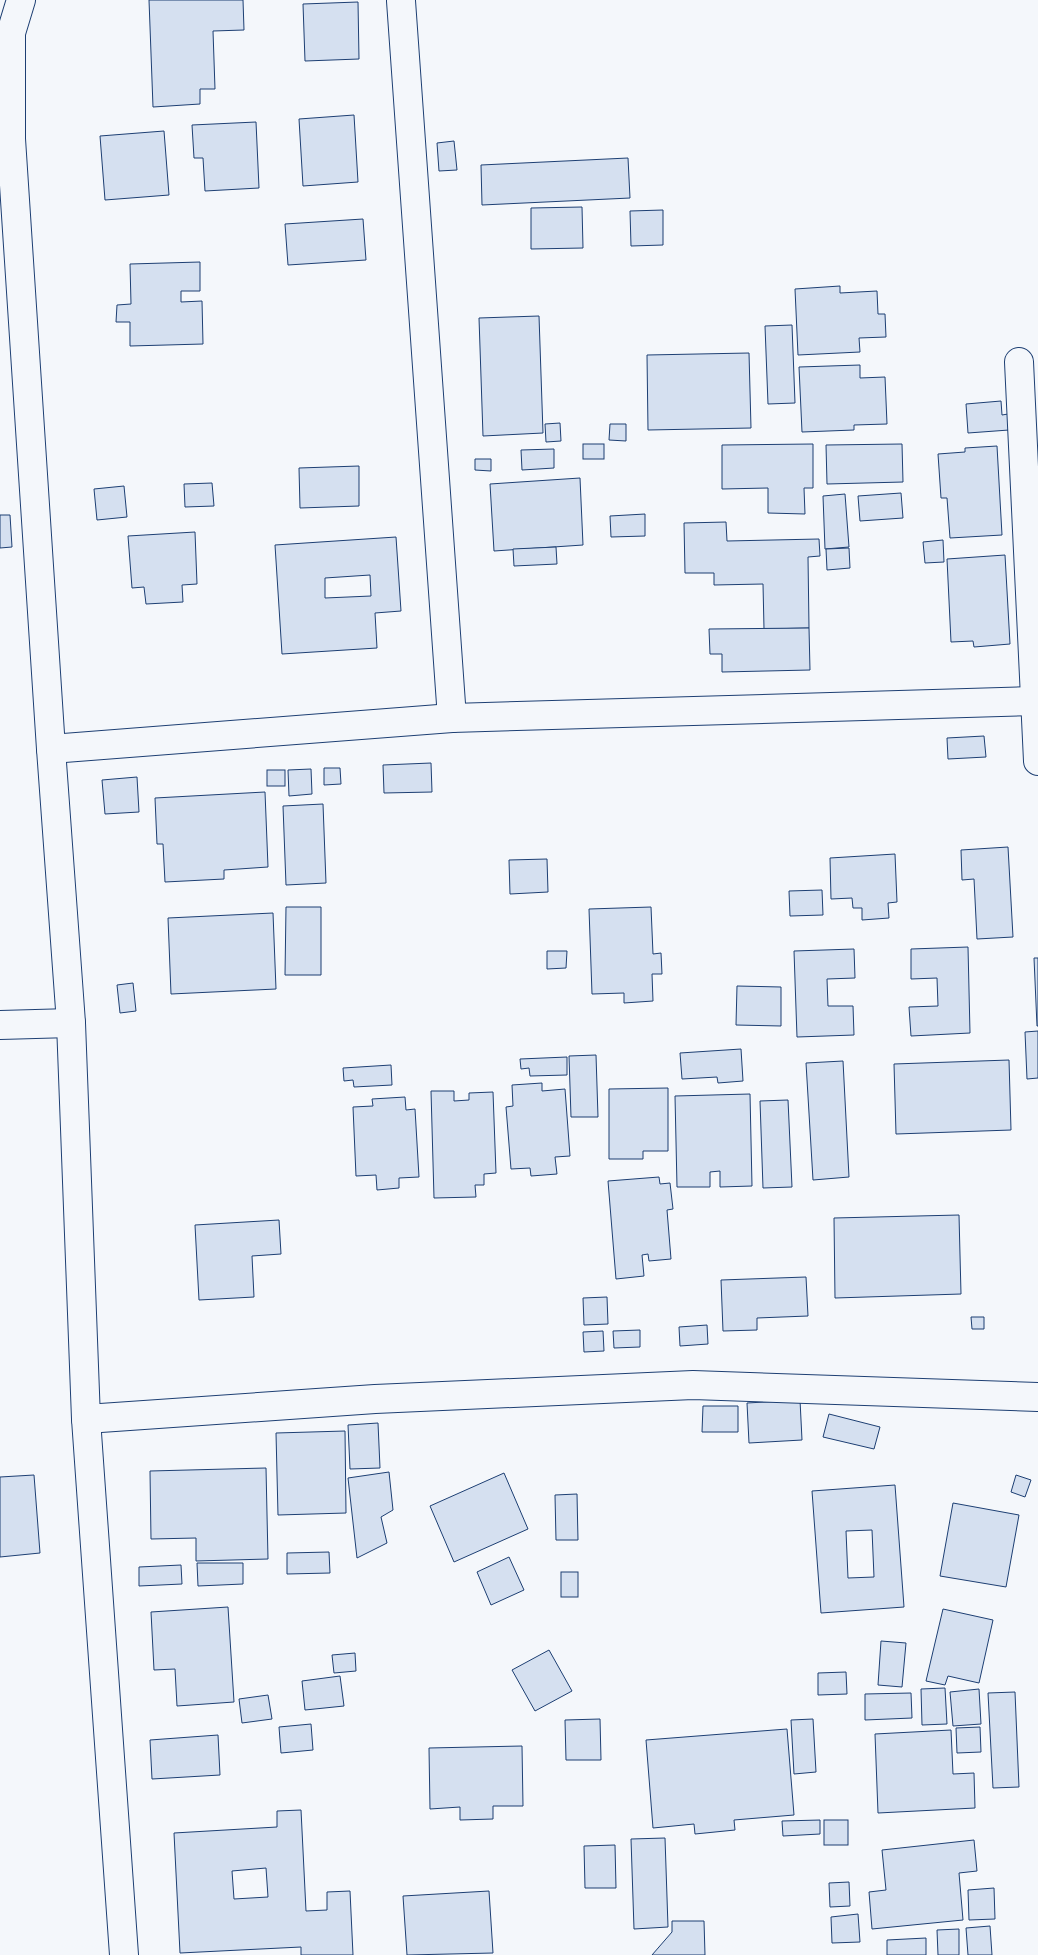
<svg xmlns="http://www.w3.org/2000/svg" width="1038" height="1955" font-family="Poppins,sans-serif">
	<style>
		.building { fill: #d5e0f0; stroke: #1d3f73; fill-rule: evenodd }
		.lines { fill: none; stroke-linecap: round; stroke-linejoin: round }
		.minor-casing { stroke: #1d3f73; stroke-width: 30 }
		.minor { stroke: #f4f7fb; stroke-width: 28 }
	</style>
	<rect width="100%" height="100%" fill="#f4f7fb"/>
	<g class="building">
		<path d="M149 0H243L244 30 213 31 215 89H200V104L153 107Z"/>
		<path d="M358 2 359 59 305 61 303 4Z"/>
		<path d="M354 115 358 182 303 186 299 119Z"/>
		<path d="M256 122 259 188 205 191 203 158H194L192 125Z"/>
		<path d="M164 131 169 195 105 200 100 136Z"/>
		<path d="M454 141 457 170 439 171 437 143Z"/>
		<path d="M628 158 630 198 482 205 481 165Z"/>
		<path d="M582 207 583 248 531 249V208Z"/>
		<path d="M663 210V245L631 246 630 211Z"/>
		<path d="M363 219 366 260 288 265 285 224Z"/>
		<path d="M200 262V291H181V302L202 301 203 344 130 346V322H116L117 305 131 304 130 264Z"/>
		<path d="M840 286V293L877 291 878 314H885L886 337 859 338 860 352 798 355 795 289Z"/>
		<path d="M539 316 543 433 483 436 479 318Z"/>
		<path d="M792 325 795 403 768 404 765 326Z"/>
		<path d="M749 353 751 428 648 430 647 355Z"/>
		<path d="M860 365V378L885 377 887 424 854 425V430L802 432 799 367Z"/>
		<path d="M1001 401 1002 415 1008 414 1009 430 968 433 966 404Z"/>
		<path d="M560 423 561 441 546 442 545 424Z"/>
		<path d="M610 424H626V441L609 440Z"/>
		<rect x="583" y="444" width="21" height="15"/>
		<path d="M813 444V488H804L805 514 768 513V488L722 489V445Z"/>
		<path d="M902 444 903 482 827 484 826 445Z"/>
		<path d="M997 446 1002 535 950 538 947 498H941L938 454 965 452V448Z"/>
		<path d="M554 449V468L522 470 521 450Z"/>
		<path d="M475 459H491V471L475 470Z"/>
		<path d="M359 466V506L300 508 299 468Z"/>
		<path d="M580 478 583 545 494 551 490 484Z"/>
		<path d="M212 483 214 506 185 507 184 484Z"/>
		<path d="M124 486 127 517 97 520 94 489Z"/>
		<path d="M901 493 903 518 860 521 858 496Z"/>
		<path d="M845 494 849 547 825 549 823 496Z"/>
		<path d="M645 514V536L611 537 610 516Z"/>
		<path d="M0 515H10L12 547 0 548Z"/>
		<path d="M726 522 727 541 819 539 820 556 808 557 809 628 764 629 763 584 714 585V573H685L684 523Z"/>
		<path d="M195 532 197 584 182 585 183 602 146 604 144 587 132 588 128 536Z"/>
		<path d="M396 537 401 611 375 613 377 648 282 654 275 545ZM370 575 371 596 325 598V578Z"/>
		<path d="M943 540 944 562 925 563 923 542Z"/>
		<path d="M556 547 557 564 514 566 513 549Z"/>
		<path d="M849 548 850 568 827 570 826 549Z"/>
		<path d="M1005 555 1010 644 974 647 973 641 951 642 947 559Z"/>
		<path d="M809 628 810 670 722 672V654H710L709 629Z"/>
		<path d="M984 736 986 757 948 759 947 738Z"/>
		<path d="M431 763 432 792 384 793 383 765Z"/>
		<path d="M324 768H340L341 784 324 785Z"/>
		<path d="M311 769 312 794 289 796 288 770Z"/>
		<rect x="267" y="770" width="18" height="16"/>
		<path d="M137 777 139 812 105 814 102 780Z"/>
		<path d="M265 792 268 867 224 870V879L165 882 163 844H157L155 798Z"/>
		<path d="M323 804 326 883 286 885 283 806Z"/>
		<path d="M1008 847 1013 937 977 939 974 879 962 880 961 850Z"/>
		<path d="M895 854 897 902 888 903 889 918 862 920V908H853L852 898 831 899 830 858Z"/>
		<path d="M547 859 548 892 510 894 509 860Z"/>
		<path d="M822 890 823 915 790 916 789 891Z"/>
		<path d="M286 907H321V975H285Z"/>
		<path d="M651 907 653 954 661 953 662 974H652L653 1001 624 1003V993L592 994 589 909Z"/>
		<path d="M273 913 276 989 171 994 168 918Z"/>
		<path d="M968 947 970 1033 911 1036 909 1007 938 1006 937 978 911 979V949Z"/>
		<path d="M854 949 855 978 827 979 828 1006H853L854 1035 797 1037 794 951Z"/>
		<path d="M547 951H567L566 968 547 969Z"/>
		<path d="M1034 958H1038V1026H1037Z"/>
		<path d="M133 983 136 1011 120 1013 117 985Z"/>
		<path d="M737 986 781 987V1026L736 1025Z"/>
		<path d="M1038 1031V1078L1027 1079 1025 1032Z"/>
		<path d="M741 1049 743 1081 718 1083 717 1077 682 1079 680 1053Z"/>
		<path d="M596 1055 598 1117H571L569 1056Z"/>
		<path d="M567 1057V1075L530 1076 529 1068 521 1069 520 1059Z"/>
		<path d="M1009 1060 1011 1130 896 1134 894 1064Z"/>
		<path d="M843 1061 849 1177 813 1180 806 1063Z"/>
		<path d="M391 1065 392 1085 354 1087 353 1080 344 1081 343 1068Z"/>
		<path d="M542 1083V1091L565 1089 570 1156 555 1157 557 1174 531 1176 530 1168 511 1169 506 1107 513 1106 512 1085Z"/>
		<path d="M668 1088V1151H643V1159H609V1089Z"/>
		<path d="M431 1091H454V1101L469 1100V1093L493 1092 496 1173 484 1174V1185H475L476 1197 434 1198Z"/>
		<path d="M750 1094 752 1186 720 1187V1171L710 1172V1187H677L675 1096Z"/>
		<path d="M405 1097 406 1110 415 1109 419 1177 399 1178V1188L377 1190 376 1175 356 1176 353 1107 373 1106 372 1099Z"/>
		<path d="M788 1100 792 1187 763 1188 760 1101Z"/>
		<path d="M659 1177 660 1184 670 1183 673 1209 667 1210 671 1259 649 1261 648 1254 642 1255 644 1276 616 1279 608 1181Z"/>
		<path d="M959 1215 961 1294 835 1298 834 1218Z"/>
		<path d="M279 1220 281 1254 252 1256 254 1297 199 1300 195 1225Z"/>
		<path d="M806 1277 808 1316 757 1318V1330L723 1331 721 1280Z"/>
		<path d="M607 1297 608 1324 584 1325 583 1298Z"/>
		<path d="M971 1317H984V1329H972Z"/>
		<path d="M707 1325 708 1344 680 1346 679 1327Z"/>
		<path d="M640 1330V1347L614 1348 613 1331Z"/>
		<path d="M603 1331 604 1351 584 1352 583 1332Z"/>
		<path d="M800 1400 802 1440 749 1443 747 1403Z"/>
		<path d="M703 1406H738V1432H702Z"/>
		<path d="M829 1414 880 1427 874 1449 823 1437Z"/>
		<path d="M378 1423 380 1468 350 1469 348 1425Z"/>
		<path d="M345 1431 346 1513 278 1515 276 1433Z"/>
		<path d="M266 1468 268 1559 196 1561V1538L151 1539 150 1471Z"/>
		<path d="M389 1472 393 1510 381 1517 387 1543 357 1558 348 1478Z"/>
		<path d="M504 1473 528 1529 454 1562 430 1506Z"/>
		<path d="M34 1475 40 1553 0 1557V1477Z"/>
		<path d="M1016 1475 1031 1480 1025 1497 1011 1492Z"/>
		<path d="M895 1485 904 1607 821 1613 812 1491ZM872 1530 874 1577 848 1578 846 1531Z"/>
		<path d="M577 1494 578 1540H556L555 1495Z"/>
		<path d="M953 1503 1019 1515 1006 1587 940 1576Z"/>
		<path d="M329 1552 330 1573 287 1574V1553Z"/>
		<path d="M509 1557 524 1590 491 1605 477 1572Z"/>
		<path d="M197 1563H243V1584L198 1586Z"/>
		<path d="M181 1565 182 1584 139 1586V1567Z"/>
		<rect x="561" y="1572" width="17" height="25"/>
		<path d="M228 1607 234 1702 177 1706 175 1669 154 1670 151 1612Z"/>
		<path d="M943 1609 993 1620 979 1683 948 1676 945 1685 926 1681Z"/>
		<path d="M881 1641 906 1643 902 1687 878 1685Z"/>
		<path d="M549 1650 572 1691 535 1711 512 1670Z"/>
		<path d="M355 1653 356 1671 334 1673 332 1655Z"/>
		<path d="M846 1672 847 1694 818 1695V1673Z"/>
		<path d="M340 1676 344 1706 305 1710 302 1681Z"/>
		<path d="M945 1688 947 1724 922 1725 921 1689Z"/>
		<path d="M979 1689 981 1724 953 1726 950 1692Z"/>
		<path d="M1015 1692 1019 1787 993 1788 988 1693Z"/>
		<path d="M911 1693 912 1718 865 1720V1694Z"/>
		<path d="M268 1695 272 1719 242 1723 239 1699Z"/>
		<path d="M600 1719 601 1760H566L565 1720Z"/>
		<path d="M813 1719 816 1772 794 1774 791 1720Z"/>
		<path d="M311 1724 313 1750 281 1753 279 1727Z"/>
		<path d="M980 1727 981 1752 957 1753 956 1728Z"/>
		<path d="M787 1729 794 1815 734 1820 735 1830 695 1834 694 1824 653 1828 646 1740Z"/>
		<path d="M951 1730 953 1774 974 1773 975 1808 878 1813 875 1734Z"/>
		<path d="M218 1735 220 1775 152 1779 150 1740Z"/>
		<path d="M522 1746 523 1806H493V1819L460 1820V1807L430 1809 429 1748Z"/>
		<path d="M301 1810 306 1911 327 1910V1892L350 1891 353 1955H301V1947L180 1953 174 1833 277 1827V1811ZM266 1868 268 1897 234 1899 232 1871Z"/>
		<path d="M820 1820V1834L783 1836 782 1821Z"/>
		<rect x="824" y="1820" width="24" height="25"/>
		<path d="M665 1838 668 1927 634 1929 631 1839Z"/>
		<path d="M974 1840 977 1871 959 1873 963 1920 872 1929 869 1892 886 1890 882 1850Z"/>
		<path d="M615 1845 616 1888H585L584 1846Z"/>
		<path d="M849 1882 850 1906 830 1907 829 1883Z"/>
		<path d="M994 1888 995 1919 969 1920 968 1890Z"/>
		<path d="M489 1891 493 1953 407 1955 403 1896Z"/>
		<path d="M858 1914 860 1942 832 1943 831 1917Z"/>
		<path d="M672 1921H704L705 1955H652L672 1932Z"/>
		<path d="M990 1926 992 1955H968L966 1928Z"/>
		<path d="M959 1929V1955H938L937 1930Z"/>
		<path d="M926 1938V1955H887V1940Z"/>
	</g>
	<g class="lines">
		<g class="minor-casing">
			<g id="minor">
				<path d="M21 0 11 33V139L51 749 71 1023 86 1419 124 1955"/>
				<path d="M401 1 452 718"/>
				<path d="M1019 362 1038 761"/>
				<path d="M51 749 452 718 1035 701"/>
				<path d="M0 1025 71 1023"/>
				<path d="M86 1419 375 1399 693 1385 1038 1397"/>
			</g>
		</g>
		<use href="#minor" class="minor"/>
	</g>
</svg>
